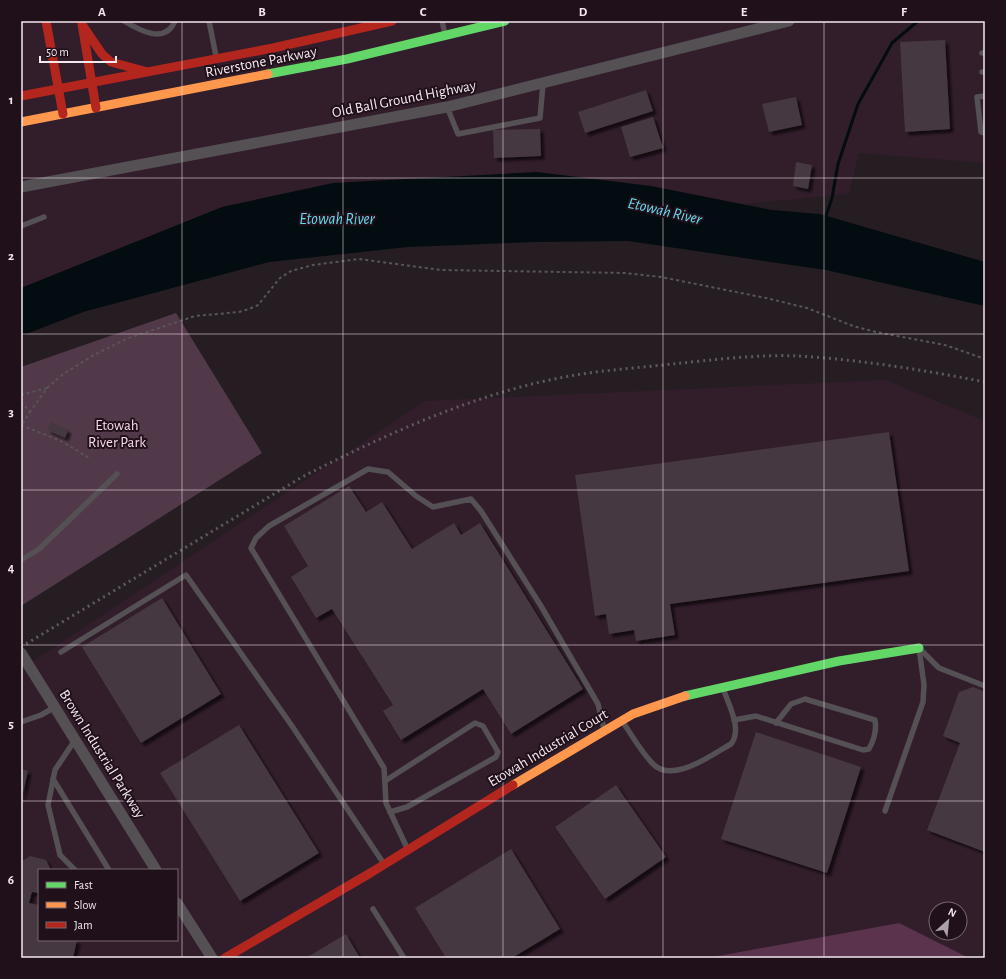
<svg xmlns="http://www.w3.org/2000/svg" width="1006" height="979" viewBox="0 0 1006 979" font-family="'Alegreya Sans',sans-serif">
	<defs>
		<filter id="shadow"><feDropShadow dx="3.5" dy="3.5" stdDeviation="1" flood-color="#0009"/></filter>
	</defs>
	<rect width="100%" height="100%" fill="#261d23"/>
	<!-- built -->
	<g fill="#321d2b" fill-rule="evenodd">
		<polygon points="21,21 985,21 985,163 859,153 849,194 604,217 479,204 21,301"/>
		<path d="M885 380 985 421V958H969L899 923 707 958H21V669L425 401ZM39 870H177V940H39ZM936 909H960V933H936Z"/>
	</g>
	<!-- green -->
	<polygon fill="#523949" points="176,313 262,453 21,606 21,367"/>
	<!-- forest -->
	<polygon fill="#5b334d" points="899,923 969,958 707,958"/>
	<!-- water -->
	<polygon fill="#030c10" points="537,172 651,186 772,210 820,214 985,262 985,306 826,270 628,241 536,242 408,247 269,262 83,312 21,336 21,288 222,207 333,183"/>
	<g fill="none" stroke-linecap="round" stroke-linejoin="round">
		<!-- stream -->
		<polyline stroke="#030c10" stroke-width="3" points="826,216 832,198 838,164 858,104 892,43 918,21"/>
	</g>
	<!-- building -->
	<g fill="#453840" filter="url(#shadow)">
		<polygon points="945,40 950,129 905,132 900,42"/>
		<polygon points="646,90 653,111 585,133 578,112"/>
		<polygon points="796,97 802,125 769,132 762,104"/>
		<polygon points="653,117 663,148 630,157 621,127"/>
		<polygon points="540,129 541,156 494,158 493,130"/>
		<polygon points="796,162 812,165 808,189 793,186"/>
		<polygon points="51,422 68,430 65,438 47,430"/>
		<polygon points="889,432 909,571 670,604 675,635 636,641 634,630 609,634 606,614 595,616 575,475"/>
		<polygon points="349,486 366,512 382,502 412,549 454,523 461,535 480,523 583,689 511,734 483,689 401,740 383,711 393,705 332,609 316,618 291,577 308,566 284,526"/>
		<polygon points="162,598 221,694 141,743 82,647"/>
		<polygon points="973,687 985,692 985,852 927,830 960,743 943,736 959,692"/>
		<polygon points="239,725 319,853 240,901 160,773"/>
		<polygon points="756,732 861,767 827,873 721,839"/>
		<polygon points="21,769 28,771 22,797 21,797"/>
		<polygon points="616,785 666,857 605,899 555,827"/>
		<polygon points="511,849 560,929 512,958 446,958 415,908"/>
		<polygon points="30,856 46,860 51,870 39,870 39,893 32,892 29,903 39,905 39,940 77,940 73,958 21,958 21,862"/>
		<polygon points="346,934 360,958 306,958"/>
	</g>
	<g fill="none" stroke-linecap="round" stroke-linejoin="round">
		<!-- path -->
		<g stroke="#585457" stroke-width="2" stroke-dasharray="3 3" stroke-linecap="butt">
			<polyline points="47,388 62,375 92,356 126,339 195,316 239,312 249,309 258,305 280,278 291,271 313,265 359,259 441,270 625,273 661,277 766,298 807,308 853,326 876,332 945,345 985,359"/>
			<polyline points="21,395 47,388 30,412"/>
			<polyline points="21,402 30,412 21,426"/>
			<polyline points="21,425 61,441 91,459"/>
		</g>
		<!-- lane -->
		<g stroke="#545053" stroke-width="5.5">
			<path d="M124 21C139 30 165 45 175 21"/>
			<polyline points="209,21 216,56"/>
			<polyline points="442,21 445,34"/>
			<polyline points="982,53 985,53"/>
			<polyline points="982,72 985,72"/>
			<polyline points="985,96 977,97 981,132 985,133"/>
			<polyline points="447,107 458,134 540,118 543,84"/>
			<polyline points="21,226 44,217"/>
			<polyline points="21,560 39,549 117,474"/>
			<polyline points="919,648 939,668 985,686"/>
			<polyline points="61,652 186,575 292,726 384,864"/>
			<path d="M734 720 756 716 863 750 869 749C874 740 877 731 875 720L805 699 791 704 776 723"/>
			<path d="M622 721C632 735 641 752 653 764 673 784 711 755 731 744 743 729 728 704 723 688"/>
			<polyline points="21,722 41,715 55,707"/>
			<polyline points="53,779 109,870"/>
			<polyline points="385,781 475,723 483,726 498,752 496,757 407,807 390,812"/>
			<polyline points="885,811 923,702 924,685 919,648"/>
			<polyline points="408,850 386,803 384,768 251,548 256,538 269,526 368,469 388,472 416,496 433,507 471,499 481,511 541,606 598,704 604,729"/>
			<polyline points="75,870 60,855 48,805 55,770 75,740"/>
			<polyline points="373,909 404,958"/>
		</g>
		<!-- street -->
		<g stroke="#545053" stroke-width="11">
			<polyline points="21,187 447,107 789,21"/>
			<polyline points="21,653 156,870"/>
			<polyline points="177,903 212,958"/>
		</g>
		<!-- fast -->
		<g stroke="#63d668" stroke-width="9">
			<polyline points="268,74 347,59 505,21"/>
			<polyline points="685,696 839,661 919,648"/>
		</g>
		<!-- slow -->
		<g stroke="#ff974d" stroke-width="9">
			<polyline points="21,122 268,74"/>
			<polyline points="513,785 633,714 685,696"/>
		</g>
		<!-- jam -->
		<g stroke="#b3261e" stroke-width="9">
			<polyline points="46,21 63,114"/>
			<polyline points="82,24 96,108"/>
			<polyline points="83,26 102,54 111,62 144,71"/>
			<polyline points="21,96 273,48 392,21"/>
			<polyline points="225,958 372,872 513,785"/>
		</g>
		<!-- rail -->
		<path stroke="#5e595c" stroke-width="3" stroke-dasharray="2 4" stroke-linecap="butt" d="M21 647 302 477C384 435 478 392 570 376 603 370 638 368 672 364 712 360 759 354 799 356 862 360 924 370 985 382"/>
	</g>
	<!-- grid -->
	<path fill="none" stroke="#f4e8ef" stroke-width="1" stroke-opacity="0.55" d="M182 21V958M343 21V958M503 21V958M663 21V958M824 21V958M21 178H985M21 334H985M21 490H985M21 645H985M21 801H985"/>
	<g text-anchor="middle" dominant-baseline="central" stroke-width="4" stroke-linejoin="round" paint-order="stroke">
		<!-- street labels -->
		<g font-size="15" fill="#f4e8ef" stroke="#20101a">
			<text transform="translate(261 62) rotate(-11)">Riverstone Parkway</text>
			<text transform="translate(404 99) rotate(-11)">Old Ball Ground Highway</text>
			<text transform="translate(548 748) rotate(-31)">Etowah Industrial Court</text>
			<text transform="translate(102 754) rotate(58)">Brown Industrial Parkway</text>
		</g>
		<!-- park labels -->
		<g font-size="15" fill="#f9d9ec" stroke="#20101a">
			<text x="117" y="425">Etowah<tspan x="117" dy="17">River Park</tspan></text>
		</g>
		<!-- water labels -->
		<g font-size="16" font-style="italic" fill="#67d9ee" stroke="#20101a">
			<text transform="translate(665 211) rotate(13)">Etowah River</text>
			<text x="337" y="219">Etowah River</text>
		</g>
	</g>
	<!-- border -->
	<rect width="1006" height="979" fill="none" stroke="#20101a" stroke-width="44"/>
	<!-- legend -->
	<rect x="38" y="869" width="140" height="72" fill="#20101a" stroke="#75666f"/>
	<rect x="46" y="882" width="20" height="6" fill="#63d668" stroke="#75666f"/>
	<text x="74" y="889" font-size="12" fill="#f4e8ef">Fast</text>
	<rect x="46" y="902" width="20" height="6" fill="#ff974d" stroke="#75666f"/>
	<text x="74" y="909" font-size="12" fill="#f4e8ef">Slow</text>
	<rect x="46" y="922" width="20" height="6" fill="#b3261e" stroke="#75666f"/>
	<text x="74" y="929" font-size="12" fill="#f4e8ef">Jam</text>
	<!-- north arrow -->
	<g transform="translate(948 921) rotate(27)"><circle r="19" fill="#20101a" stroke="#75666f"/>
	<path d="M0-3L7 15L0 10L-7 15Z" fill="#aca1a8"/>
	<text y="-6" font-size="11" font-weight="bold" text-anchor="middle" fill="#f4e8ef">N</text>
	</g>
	<!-- scale -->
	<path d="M40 56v6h76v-6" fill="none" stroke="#f4e8ef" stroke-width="2"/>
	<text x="46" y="56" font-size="12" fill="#f4e8ef" stroke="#20101a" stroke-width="3" paint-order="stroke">50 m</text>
	<rect x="22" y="22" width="962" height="935" fill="none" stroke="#f4e8ef" stroke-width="1.5"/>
	<g font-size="13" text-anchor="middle" font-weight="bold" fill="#f4e8ef">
		<text x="102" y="16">A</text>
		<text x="262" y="16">B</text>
		<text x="423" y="16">C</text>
		<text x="583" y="16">D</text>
		<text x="744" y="16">E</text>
		<text x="904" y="16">F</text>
		<text x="11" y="104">1</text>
		<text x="11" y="260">2</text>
		<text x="11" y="416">3</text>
		<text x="11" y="572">4</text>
		<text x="11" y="728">5</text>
		<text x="11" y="884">6</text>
	</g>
</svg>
